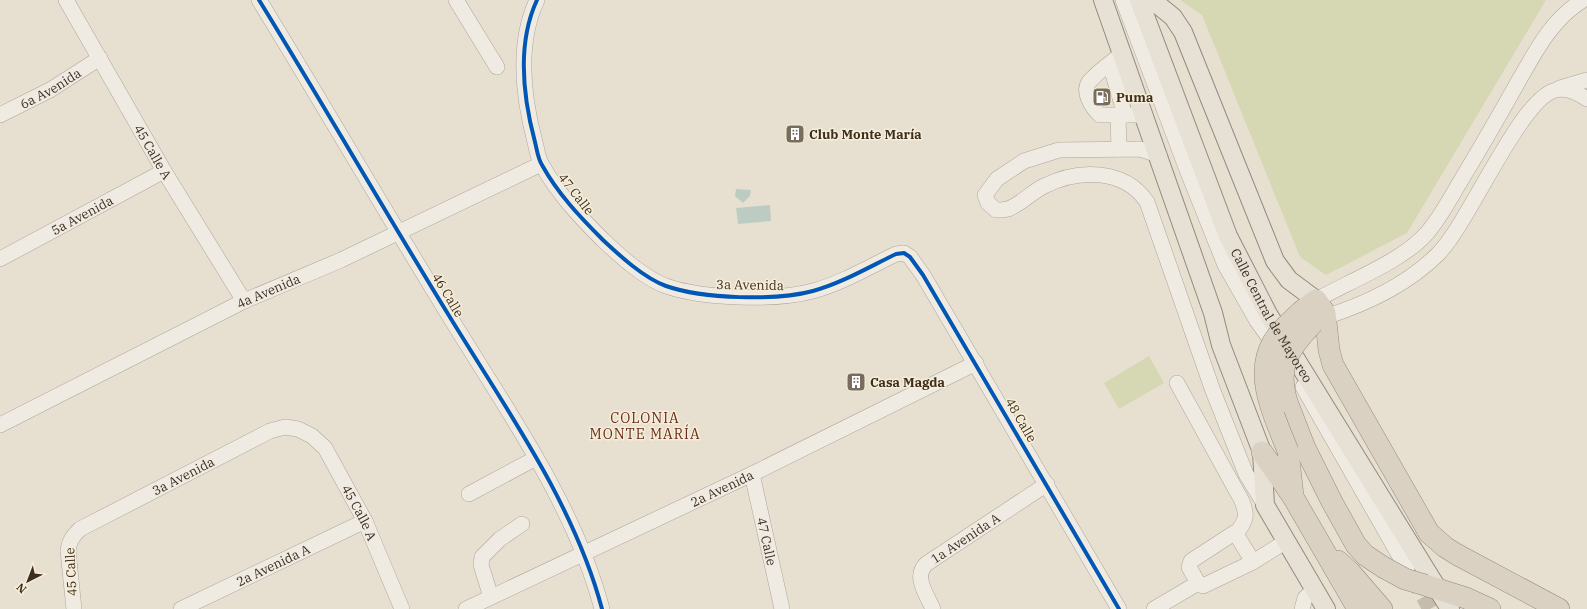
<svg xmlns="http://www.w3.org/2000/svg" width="1587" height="609" viewBox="0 0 1587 609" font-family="'IBM Plex Serif',serif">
	<rect width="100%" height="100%" fill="#e7e0d1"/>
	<!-- green -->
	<g fill="#d6d7b3">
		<polygon points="1180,0 1546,0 1407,233 1326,275 1300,257 1202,15"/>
		<polygon points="1149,356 1164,383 1119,409 1104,383"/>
	</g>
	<!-- water -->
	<g fill="#bcccc2">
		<polygon points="736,189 751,190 750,196 743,203 735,196"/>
		<polygon points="770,205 771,221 738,224 736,208"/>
	</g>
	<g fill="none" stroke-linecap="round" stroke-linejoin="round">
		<!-- minor-tunnel -->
		<polyline stroke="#c5bcae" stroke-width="15" stroke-dasharray="15 8" stroke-linecap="butt" points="1412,577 1430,609"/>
		<!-- minor casing -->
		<g stroke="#ada599" stroke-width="16">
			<g id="minor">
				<path id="s1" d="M66 0 164 171 244 301"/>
				<path d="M259 0C323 104 384 210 448 314 504 406 574 503 602 609"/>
				<polyline points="456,0 497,67"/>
				<path d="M537 0C517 43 523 97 535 142 537 150 538 159 542 165 558 194 580 217 603 240 620 256 644 278 666 286 703 299 776 301 813 291 842 283 869 267 896 254L904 253 910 257 923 275 1119 609"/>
				<polyline points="1123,0 1187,170 1225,265 1257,321 1277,349"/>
				<path d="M1123 53C1112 62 1098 71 1089 82 1082 92 1092 108 1100 115H1145"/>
				<polyline points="1110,64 1125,115"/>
				<polyline points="1560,88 1587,80"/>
				<path id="s2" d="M0 115 50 90 100 58"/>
				<polyline points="1118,115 1119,149"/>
				<path d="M1159 155 1140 149 1059 150 1024 161 997 179 985 195 988 203 996 210C999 210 1004 210 1008 209 1021 204 1032 192 1044 186 1078 169 1124 168 1147 202L1213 391 1246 474 1265 505"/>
				<path id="s3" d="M0 259 164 171"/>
				<path d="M1316 300C1348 282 1403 261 1427 233 1440 218 1450 199 1460 182 1480 149 1499 116 1518 82 1536 51 1551 20 1583 0"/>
				<path d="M1325 317C1366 304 1407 285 1438 254 1469 223 1521 97 1556 90 1567 87 1578 93 1587 99"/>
				<path d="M1177 383 1242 501C1248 517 1246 520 1236 534"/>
				<polyline points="1303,387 1407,569"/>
				<path id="s4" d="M0 425 244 301 341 260 541 164"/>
				<path id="s5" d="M752 474 782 609"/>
				<polyline points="469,494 536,458"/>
				<polyline points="1253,562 1236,534 1234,533 1191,561 1189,567 1198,583 1203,586 1253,562 1285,542"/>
				<polyline points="491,597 481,565 482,557 500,539 522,524"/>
				<path id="s6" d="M74 609 68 551C69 541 73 536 80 529L270 431 285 427 298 429 312 436 325 448 365 521 402 609"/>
				<path id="s7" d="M181 609 365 521"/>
				<path id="s8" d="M466 609 752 474 976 363"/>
				<path id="s9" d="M933 609C927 595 913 577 926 564L1047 484"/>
				<polyline points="1154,609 1198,583"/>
				<polyline points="1302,609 1305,598 1314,590"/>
			</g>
		</g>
		<!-- major casing -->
		<g stroke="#928b80" stroke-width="20">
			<g id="major">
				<polyline points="1103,0 1213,313 1221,345 1262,452 1265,505 1326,609"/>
				<path id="s10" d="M1139 0 1228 236 1268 314 1450 609"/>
				<polyline points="1152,0 1173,17 1183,32 1275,261 1289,280 1316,300"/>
			</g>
		</g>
		<!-- highway casing -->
		<g stroke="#928b80" stroke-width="22">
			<g id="highway">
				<polyline points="1303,310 1316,300 1325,313 1329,350 1333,365 1429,533 1445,547 1456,554 1559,609"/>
				<polyline points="1287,402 1305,448 1332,502 1356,545 1365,555 1383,567"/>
				<polyline points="1288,451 1293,496"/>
				<polyline points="1262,452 1293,497 1358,609"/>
				<polyline points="1338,561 1350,572 1382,609"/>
				<polyline points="1425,585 1466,598 1490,609"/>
			</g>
		</g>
		<!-- minor -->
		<use href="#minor" stroke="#efebe3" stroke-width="15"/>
		<!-- major -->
		<use href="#major" stroke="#e6e1d4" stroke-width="18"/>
		<!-- highway -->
		<use href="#highway" stroke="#dad1c2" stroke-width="21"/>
		<!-- highway-bridge casing -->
		<g stroke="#928b80" stroke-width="22" stroke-linecap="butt">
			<g id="highway-bridge">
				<path d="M1287 402C1276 364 1289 350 1313 323"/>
				<path d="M1288 451C1275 418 1253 376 1273 342 1280 330 1293 319 1303 310"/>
				<polyline points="1383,567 1405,579 1425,585"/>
			</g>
		</g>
		<!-- highway-bridge -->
		<use href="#highway-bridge" stroke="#dad1c2" stroke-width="21"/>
		<!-- cycleway casing -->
		<g stroke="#f7eed8" stroke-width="6">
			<g id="cycleway">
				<path d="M259 0C323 104 384 210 448 314 504 406 574 503 602 609"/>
				<path d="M537 0C517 43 523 97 535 142 537 150 538 159 542 165 558 194 580 217 603 240 620 256 644 278 666 286 703 299 776 301 813 291 842 283 869 267 896 254L904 253 910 257 923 275 1119 609"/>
			</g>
		</g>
		<!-- cycleway -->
		<use href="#cycleway" stroke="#0057b8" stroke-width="4"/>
	</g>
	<!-- icons -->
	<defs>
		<g id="fuel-square" transform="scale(1)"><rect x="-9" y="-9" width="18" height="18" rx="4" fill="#786c5e" stroke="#f7eed8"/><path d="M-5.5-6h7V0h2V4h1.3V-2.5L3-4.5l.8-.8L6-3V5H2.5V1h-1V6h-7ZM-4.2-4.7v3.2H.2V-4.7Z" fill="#fff"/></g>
		<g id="building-square" transform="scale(1)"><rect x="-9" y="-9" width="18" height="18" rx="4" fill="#786c5e" stroke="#f7eed8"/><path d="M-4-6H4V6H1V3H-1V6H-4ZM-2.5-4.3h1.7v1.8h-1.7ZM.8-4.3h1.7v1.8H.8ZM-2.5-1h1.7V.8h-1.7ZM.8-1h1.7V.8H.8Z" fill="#fff"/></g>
	</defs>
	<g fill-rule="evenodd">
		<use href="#fuel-square" x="1102" y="97"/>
		<use href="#building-square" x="795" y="134"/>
		<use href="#building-square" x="856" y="382"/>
	</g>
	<g text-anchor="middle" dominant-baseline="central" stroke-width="3" stroke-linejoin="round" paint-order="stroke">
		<!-- street labels -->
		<g font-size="13" fill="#3d2e20" stroke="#f7eed8">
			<text stroke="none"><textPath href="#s2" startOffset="57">6a Avenida</textPath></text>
			<text stroke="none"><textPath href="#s1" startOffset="175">45 Calle A</textPath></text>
			<text transform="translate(576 194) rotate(52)">47 Calle</text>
			<text stroke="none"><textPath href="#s3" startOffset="93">5a Avenida</textPath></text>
			<text transform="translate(750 285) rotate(1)">3a Avenida</text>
			<text stroke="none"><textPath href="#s4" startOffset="300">4a Avenida</textPath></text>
			<text transform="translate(448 295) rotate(59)">46 Calle</text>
			<text stroke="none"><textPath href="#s10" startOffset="343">Calle Central de Mayoreo</textPath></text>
			<text transform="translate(1021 420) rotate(60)">48 Calle</text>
			<text stroke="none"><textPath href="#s6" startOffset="200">3a Avenida</textPath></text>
			<text stroke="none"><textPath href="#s8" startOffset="283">2a Avenida</textPath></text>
			<text stroke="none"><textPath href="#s6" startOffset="433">45 Calle A</textPath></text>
			<text stroke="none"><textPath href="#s9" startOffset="96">1a Avenida A</textPath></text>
			<text stroke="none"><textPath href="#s5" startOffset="69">47 Calle</textPath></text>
			<text stroke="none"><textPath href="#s7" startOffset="102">2a Avenida A</textPath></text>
			<text transform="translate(71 572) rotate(-93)">45 Calle</text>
		</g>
		<!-- poi labels -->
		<g font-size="13" font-weight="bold" fill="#3d2e20" stroke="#f7eed8" text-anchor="start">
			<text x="1116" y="97">Puma</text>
			<text x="809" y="134">Club Monte María</text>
			<text x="870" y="382">Casa Magda</text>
		</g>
		<!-- neighbourhood labels -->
		<g font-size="14" letter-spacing="1" fill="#6b2e1e" stroke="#f7eed8">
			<text x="645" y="418">COLONIA<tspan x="645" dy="16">MONTE MARÍA</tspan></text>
		</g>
	</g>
	<!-- north arrow -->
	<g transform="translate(28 581) rotate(222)" stroke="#f7eed8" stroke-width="3" paint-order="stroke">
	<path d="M0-3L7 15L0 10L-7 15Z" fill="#3d2e20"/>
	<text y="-6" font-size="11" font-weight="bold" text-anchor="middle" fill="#3d2e20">N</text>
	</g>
</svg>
